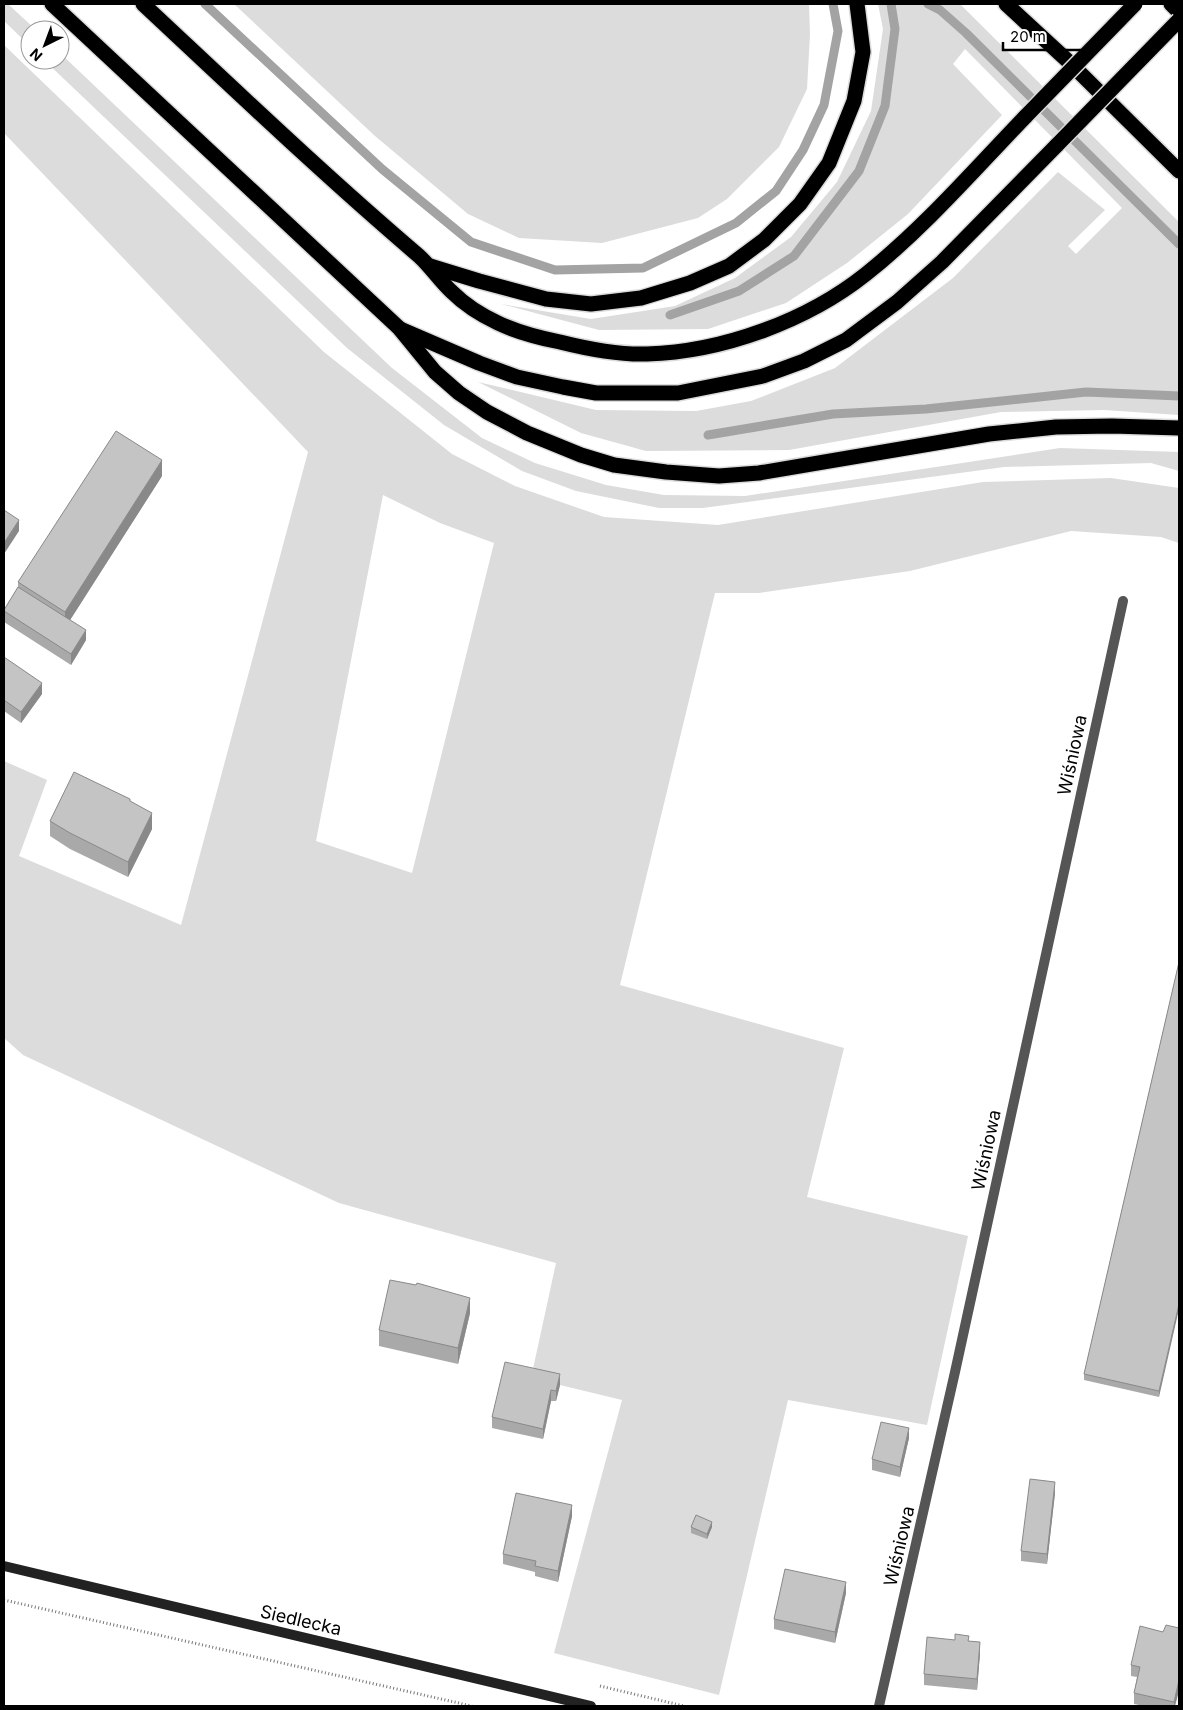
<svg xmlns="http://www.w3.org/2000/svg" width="1183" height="1710" viewBox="0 0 1183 1710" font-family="Inter,sans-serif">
	<rect width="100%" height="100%" fill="#fff"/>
	<!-- green -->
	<g fill="#dcdcdc" fill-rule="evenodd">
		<polygon points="4,4 8,4 36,30 30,30 30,46 4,21"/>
		<polygon points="234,4 809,4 810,34 807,89 779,147 727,199 698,218 602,243 519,238 468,214 375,136"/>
		<polygon points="878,4 960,4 1179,222 1179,415 1104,410 1001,412 789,450 646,451 581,433 478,382 596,410 696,411 751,401 835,368 953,278 1058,172 1105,210 1068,246 1076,254 1122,208 965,49 953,64 1002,115 908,214 847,263 786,303 708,329 599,330 501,304 591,319 675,306 735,278 791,237 837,182 871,111 883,29"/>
		<path d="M4 45 324 352 452 454 515 486 604 517 718 525 983 482 1111 478 1179 488V543L1161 537 1071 531 910 571 759 593H715L620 985 844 1048 807 1197 968 1236 927 1425 788 1400 719 1695 554 1653 622 1400 531 1378 556 1263 339 1203 23 1055 4 1038V761L47 780 19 856 181 925 308 452 4 133ZM383 495 440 523 494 543 412 873 316 841Z"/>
		<polygon points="60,53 392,368 482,438 535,463 606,485 664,495 745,496 1060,448 1179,452 1179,471 1151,463 1004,467 703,508 659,508 576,491 522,471 444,425 347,348 44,60 60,60"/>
	</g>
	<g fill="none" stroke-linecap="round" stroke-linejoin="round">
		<!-- stream -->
		<g stroke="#a3a3a3" stroke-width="9">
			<polyline points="205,4 382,169 471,242 555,270 643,268 736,223 776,191 803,150 824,105 838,31 833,4"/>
			<polyline points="928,4 940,10 966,33 1179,244"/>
			<polyline points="670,315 739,291 794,256 859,171 885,106 895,29 891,4"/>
			<polyline points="708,435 833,414 926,409 1086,392 1179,396"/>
		</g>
		<!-- motorway casing -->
		<g stroke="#dbdbdb" stroke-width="18">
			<g id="motorway">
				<polyline points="52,4 399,328 435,372 459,393 487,412 527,433 581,455 614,465 666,472 719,476 759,473 989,434 1056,427 1112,426 1179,428"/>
				<path d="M143 4C234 89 324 175 419 256 431 267 440 281 452 292 465 305 481 315 498 323 517 332 540 338 560 342 588 349 618 355 647 354 722 352 807 321 866 274 924 228 974 170 1026 116"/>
				<polyline points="1006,4 1069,62 1179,171"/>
				<polyline points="1171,4 1179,12"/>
				<polyline points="430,266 479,281 546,299 591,304 641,298 690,283 729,266 764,240 800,204 829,163 854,101 863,52 857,4"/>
				<polyline points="400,329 479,363 517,377 563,387 596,393 678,393 763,376 804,361 846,340 897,302 942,262 1057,145"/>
			</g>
		</g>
		<!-- path -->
		<g stroke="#777" stroke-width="3" stroke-dasharray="1 2.5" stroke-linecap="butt">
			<polyline points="4,1600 472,1706"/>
			<polyline points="600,1686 684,1706"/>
		</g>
		<!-- minor -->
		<polyline stroke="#555" stroke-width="10" points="879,1706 955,1372 1123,601"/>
		<!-- secondary -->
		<polyline stroke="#222" stroke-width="10" points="4,1566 591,1706"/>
		<!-- motorway -->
		<use href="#motorway" stroke="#000" stroke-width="15"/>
		<!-- motorway-bridge casing -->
		<g stroke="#dbdbdb" stroke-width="18" stroke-linecap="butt">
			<g id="motorway-bridge">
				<polyline points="1026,116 1135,4"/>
				<polyline points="1057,145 1179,20"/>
			</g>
		</g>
		<!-- motorway-bridge -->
		<use href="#motorway-bridge" stroke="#000" stroke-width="15"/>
	</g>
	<!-- wall -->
	<g fill="#a9a9a9">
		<polygon points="162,476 70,620 86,640 71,665 4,622 4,610 18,587 18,582"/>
		<polygon points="4,657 42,694 21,723 4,711"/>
		<polygon points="130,801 152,829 128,877 70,849 50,836 50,821"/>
		<polygon points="1179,962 1159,1397 1084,1380 1084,1374"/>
		<polygon points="470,1313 458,1364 379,1346 379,1330"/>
		<polygon points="560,1385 556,1401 551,1401 543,1439 492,1428 492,1417"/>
		<polygon points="909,1438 900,1477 872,1470 872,1459"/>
		<polygon points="1055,1493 1047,1564 1021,1561 1021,1551"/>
		<polygon points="572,1516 558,1582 535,1576 535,1572 503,1564 503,1554"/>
		<polygon points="691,1527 712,1527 707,1539 691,1533"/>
		<polygon points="846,1593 835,1643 774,1629 774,1619"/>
		<polygon points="1163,1632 1175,1706 1144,1706 1134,1704 1134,1693 1137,1677 1131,1676 1131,1665"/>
		<polygon points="969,1641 980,1653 977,1690 924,1685 924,1674"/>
	</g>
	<!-- shaded-wall -->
	<g fill="#898989">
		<polygon points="162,460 162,476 65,628 65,612"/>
		<polygon points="19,520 19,531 4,554 4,543"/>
		<polygon points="86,630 86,640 71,665 71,654"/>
		<polygon points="42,683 42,694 21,723 21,712"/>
		<polygon points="152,813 152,829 128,877 128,862"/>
		<polygon points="470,1298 470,1313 458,1364 458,1348"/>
		<polygon points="1179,1304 1179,1309 1159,1397 1159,1391"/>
		<polygon points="560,1374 560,1385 556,1401 556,1391"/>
		<polygon points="551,1390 551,1401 543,1439 543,1429"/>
		<polygon points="909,1428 909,1438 900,1477 900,1467"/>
		<polygon points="1055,1482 1055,1493 1047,1564 1047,1554"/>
		<polygon points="572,1505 572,1516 558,1582 558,1571"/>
		<polygon points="712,1522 712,1527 707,1539 707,1534"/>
		<polygon points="846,1582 846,1593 835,1643 835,1632"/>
		<polygon points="980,1642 980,1653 977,1690 977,1679"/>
		<polygon points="1179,1680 1179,1691 1175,1706 1174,1706 1174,1702"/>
	</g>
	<!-- building -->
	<g fill="#c4c4c4" stroke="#898989">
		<polygon points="116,431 162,460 65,612 18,582"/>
		<polygon points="4,510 19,520 4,543"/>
		<polygon points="18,587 86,630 71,654 4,611 4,610"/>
		<polygon points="4,657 42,683 21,712 4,700"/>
		<polygon points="74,772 130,799 130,801 152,813 128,862 70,833 50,821"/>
		<polygon points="1179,962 1179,1304 1159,1391 1084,1374"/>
		<polygon points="390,1280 416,1285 417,1283 470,1298 458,1348 379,1330"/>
		<polygon points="505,1362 560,1374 556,1391 551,1390 543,1429 492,1417"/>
		<polygon points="881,1422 909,1428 900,1467 872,1459"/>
		<polygon points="1030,1479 1055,1482 1047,1554 1021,1551"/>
		<polygon points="516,1493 572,1505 558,1571 535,1566 536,1561 503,1554"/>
		<polygon points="696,1515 712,1522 707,1534 691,1527"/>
		<polygon points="785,1569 846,1582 835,1632 774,1619"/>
		<polygon points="1166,1625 1179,1628 1179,1680 1174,1702 1134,1693 1140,1667 1131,1665 1140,1626 1163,1632"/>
		<polygon points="955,1634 969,1636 968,1641 980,1642 977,1679 924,1674 927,1637 955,1640"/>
	</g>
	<g text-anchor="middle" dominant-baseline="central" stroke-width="4.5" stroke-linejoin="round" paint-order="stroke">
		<!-- street labels -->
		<g font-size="18" fill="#000" stroke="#fff">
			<text transform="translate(1072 755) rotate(-78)">Wiśniowa</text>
			<text transform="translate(986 1150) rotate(-78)">Wiśniowa</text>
			<text transform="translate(899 1546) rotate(-77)">Wiśniowa</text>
			<text transform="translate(301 1620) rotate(13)">Siedlecka</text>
		</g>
	</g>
	<!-- border -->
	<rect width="1183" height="1710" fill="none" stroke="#000000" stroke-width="10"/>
	<!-- north arrow -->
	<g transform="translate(45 45) rotate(222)"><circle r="24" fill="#ffffff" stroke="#999999"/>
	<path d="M0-4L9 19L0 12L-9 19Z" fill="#000000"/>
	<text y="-8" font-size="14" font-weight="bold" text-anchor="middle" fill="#000000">N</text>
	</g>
	<!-- scale -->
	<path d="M1003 42v8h90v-8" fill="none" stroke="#000000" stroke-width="2.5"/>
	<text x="1010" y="42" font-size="15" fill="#000000" stroke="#ffffff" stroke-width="4" paint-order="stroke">20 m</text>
</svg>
